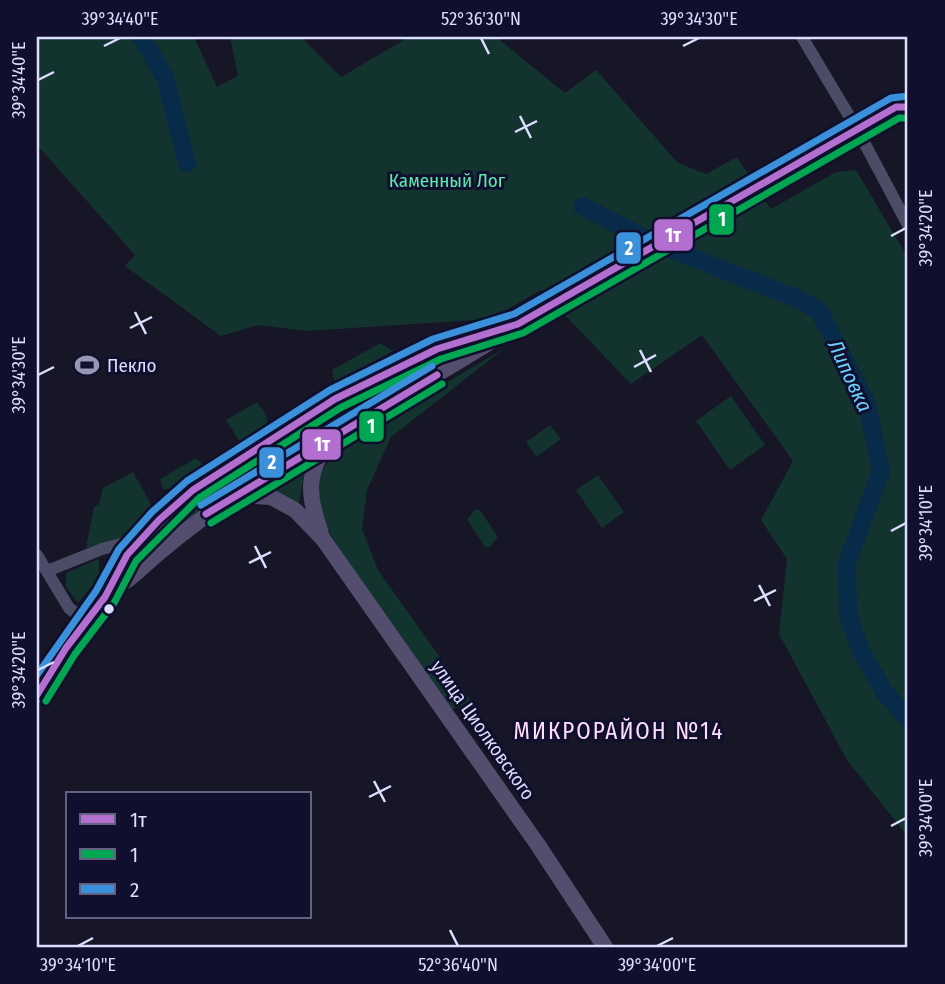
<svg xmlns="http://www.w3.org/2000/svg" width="945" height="984" viewBox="0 0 945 984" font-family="'Fira Sans Condensed',sans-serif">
	<rect width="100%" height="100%" fill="#161626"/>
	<!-- green -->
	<g fill="#13332f">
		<polygon points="37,37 194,37 217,87 238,76 230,37 301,37 341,77 409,37 496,37 565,93 596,70 678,163 706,174 737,157 771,209 836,172 856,170 908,258 908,837 847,760 779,634 787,559 761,520 793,461 702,335 631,384 541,290 490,319 307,331 258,325 221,336 125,266 135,255 37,145"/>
		<polygon points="380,343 393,351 335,384 332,370"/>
		<polygon points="505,348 391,437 367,490 362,529 378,570 474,705 451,709 350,566 326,526 318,509 319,475 334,454 361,433"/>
		<polygon points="368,394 375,401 374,405 233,488 227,479 231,475"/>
		<polygon points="731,396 765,445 730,470 696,421"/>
		<path d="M257 402C278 428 264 430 242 445L226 420Z"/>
		<polygon points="550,425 561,439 536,457 526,442"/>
		<polygon points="196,458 202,464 174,489 163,489 160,479"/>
		<polygon points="306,465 299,503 264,490"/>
		<polygon points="133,472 153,508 134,534 86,548 94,507 99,504 103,488"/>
		<polygon points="598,475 624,512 602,528 576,490"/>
		<polygon points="206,489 216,503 120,581 155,537"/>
		<polygon points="475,510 480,510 498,537 490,547 485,547 467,519"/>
		<polygon points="99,559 99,577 78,603 66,587 66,573"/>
	</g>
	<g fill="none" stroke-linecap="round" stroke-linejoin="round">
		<!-- river -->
		<g stroke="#082b4a" stroke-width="18">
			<polyline points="141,37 165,77 187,163"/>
			<polyline points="582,206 655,243 803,301 819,311 867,404 881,471 847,563 848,614 860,649 885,693 908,719"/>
		</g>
		<!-- minor -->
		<g stroke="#4b4d67" stroke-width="12">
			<polyline points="802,37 857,129 908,225"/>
			<polyline points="37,555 69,608 85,621"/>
			<polyline points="47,571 102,549 143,538"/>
		</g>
		<!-- major -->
		<g stroke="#534e6d" stroke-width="16">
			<polyline points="221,471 221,489 226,494 271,497 295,510 323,539 538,845 605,947"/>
			<path d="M321 534C309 496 304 477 328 443"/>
			<path d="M106 595C136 525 199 486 260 446 340 395 407 358 499 330"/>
			<path d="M37 695C55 662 78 628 103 600 112 589 126 582 136 573 248 469 392 408 518 324L908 100"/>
		</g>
		<!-- bus-1 casing -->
		<g stroke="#100f2d" stroke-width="12">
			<g id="bus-1">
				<polyline points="206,514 437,375"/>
				<polyline points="37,695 66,648 105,597 127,555 159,520 193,490 335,399 437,349 518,324 896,107 908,107"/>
			</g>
		</g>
		<!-- bus-2 casing -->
		<g stroke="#100f2d" stroke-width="12">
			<g id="bus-2">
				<polyline points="211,523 442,384"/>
				<polyline points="46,701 75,654 114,603 136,561 199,498 340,408 441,359 523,333 899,118 908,118"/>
			</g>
		</g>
		<!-- bus-3 casing -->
		<g stroke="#100f2d" stroke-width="12">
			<g id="bus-3">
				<polyline points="201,505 432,366"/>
				<polyline points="37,675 96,591 119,549 152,512 187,481 330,390 433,339 514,314 891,98 908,96"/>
			</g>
		</g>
		<!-- bus-1 -->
		<use href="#bus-1" stroke="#b36fd0" stroke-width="7"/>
		<!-- bus-2 -->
		<use href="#bus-2" stroke="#00a651" stroke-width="7"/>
		<!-- bus-3 -->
		<use href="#bus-3" stroke="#3a90db" stroke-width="7"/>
	</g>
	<!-- ticks -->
	<path fill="none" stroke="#dcddff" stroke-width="2.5" d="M481 38 489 54M104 46 120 38M683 46 699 38M38 80 54 72M520 116 531 138M515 132 537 121M891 236 906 228M135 312 146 334M130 328 152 317M640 350 651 372M634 367 656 355M38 375 54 367M891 531 906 523M255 546 266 568M249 563 271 552M759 585 770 606M754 601 776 590M38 670 54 662M374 781 385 802M369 797 391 786M891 826 906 818M450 930 458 946M78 946 93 938M657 946 673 938"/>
	<!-- icons -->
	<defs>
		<g id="stadium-bare" transform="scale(1.89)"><path d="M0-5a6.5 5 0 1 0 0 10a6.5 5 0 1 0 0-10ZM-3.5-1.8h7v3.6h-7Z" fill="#9797b3" stroke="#100f2d" stroke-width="2.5" paint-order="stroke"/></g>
	</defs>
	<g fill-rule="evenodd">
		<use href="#stadium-bare" x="87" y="365"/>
	</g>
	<!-- markers -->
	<circle fill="#dcddff" stroke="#100f2d" stroke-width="2.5" cx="109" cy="609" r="6"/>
	<g text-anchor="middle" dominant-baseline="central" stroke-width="6" stroke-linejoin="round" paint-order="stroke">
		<!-- park labels -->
		<g font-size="19" fill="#5ee9af" stroke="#100f2d">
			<text x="447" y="180">Каменный Лог</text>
		</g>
		<!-- poi labels -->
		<g font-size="19" fill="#dcddff" stroke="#100f2d" text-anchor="start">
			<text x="107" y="365">Пекло</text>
		</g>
		<!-- street labels -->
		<g font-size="19" fill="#dcddff" stroke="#100f2d">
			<text transform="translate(483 730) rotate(55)">улица Циолковского</text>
		</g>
		<!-- water labels -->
		<g font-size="21" font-style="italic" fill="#6ad2ff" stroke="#100f2d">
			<text transform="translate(850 376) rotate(65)">Липовка</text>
		</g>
		<!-- quarter labels -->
		<g font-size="23" letter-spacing="2" fill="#ffdef8" stroke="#100f2d">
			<text x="619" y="731">МИКРОРАЙОН №14</text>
		</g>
	</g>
	<g stroke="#100f2d" stroke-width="2.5">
		<rect x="708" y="203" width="27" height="33" rx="7" fill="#00a651"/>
		<rect x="653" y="218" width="41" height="34" rx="7" fill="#b36fd0"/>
		<rect x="615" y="231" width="27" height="34" rx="7" fill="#3a90db"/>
		<rect x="358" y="410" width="27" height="33" rx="7" fill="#00a651"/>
		<rect x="301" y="428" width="41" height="33" rx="7" fill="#b36fd0"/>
		<rect x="258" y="446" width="27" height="33" rx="7" fill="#3a90db"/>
	</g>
	<g font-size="19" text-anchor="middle" font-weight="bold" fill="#fff">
		<text x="722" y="226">1</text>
		<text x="673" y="242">1т</text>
		<text x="629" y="255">2</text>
		<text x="371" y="433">1</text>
		<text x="322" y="451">1т</text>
		<text x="272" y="469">2</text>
	</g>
	<!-- border -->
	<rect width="945" height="984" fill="none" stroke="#100f2d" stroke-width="77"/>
	<!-- legend -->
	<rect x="66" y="792" width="245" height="126" fill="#100f2d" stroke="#626181" stroke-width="2"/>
	<rect x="80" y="814" width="35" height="10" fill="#b36fd0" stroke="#626181" stroke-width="2"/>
	<text x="130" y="827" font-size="21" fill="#dcddff">1т</text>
	<rect x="80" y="849" width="35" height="10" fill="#00a651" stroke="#626181" stroke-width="2"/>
	<text x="130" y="862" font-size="21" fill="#dcddff">1</text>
	<rect x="80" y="884" width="35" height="10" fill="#3a90db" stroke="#626181" stroke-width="2"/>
	<text x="130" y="897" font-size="21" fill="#dcddff">2</text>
	<rect x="38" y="38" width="868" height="908" fill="none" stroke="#dcddff" stroke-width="2.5"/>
	<g font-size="18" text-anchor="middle" fill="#dcddff">
		<text x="120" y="25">39°34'40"E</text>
		<text x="481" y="25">52°36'30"N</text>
		<text x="699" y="25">39°34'30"E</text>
		<text transform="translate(19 80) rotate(-90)" y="6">39°34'40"E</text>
		<text transform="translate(926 228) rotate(-90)" y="6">39°34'20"E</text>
		<text transform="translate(19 375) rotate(-90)" y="6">39°34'30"E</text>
		<text transform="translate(926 523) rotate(-90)" y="6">39°34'10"E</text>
		<text transform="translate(19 670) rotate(-90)" y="6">39°34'20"E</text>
		<text transform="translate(926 818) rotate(-90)" y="6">39°34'00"E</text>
		<text x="78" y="971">39°34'10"E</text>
		<text x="458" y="971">52°36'40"N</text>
		<text x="657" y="971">39°34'00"E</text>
	</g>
</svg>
